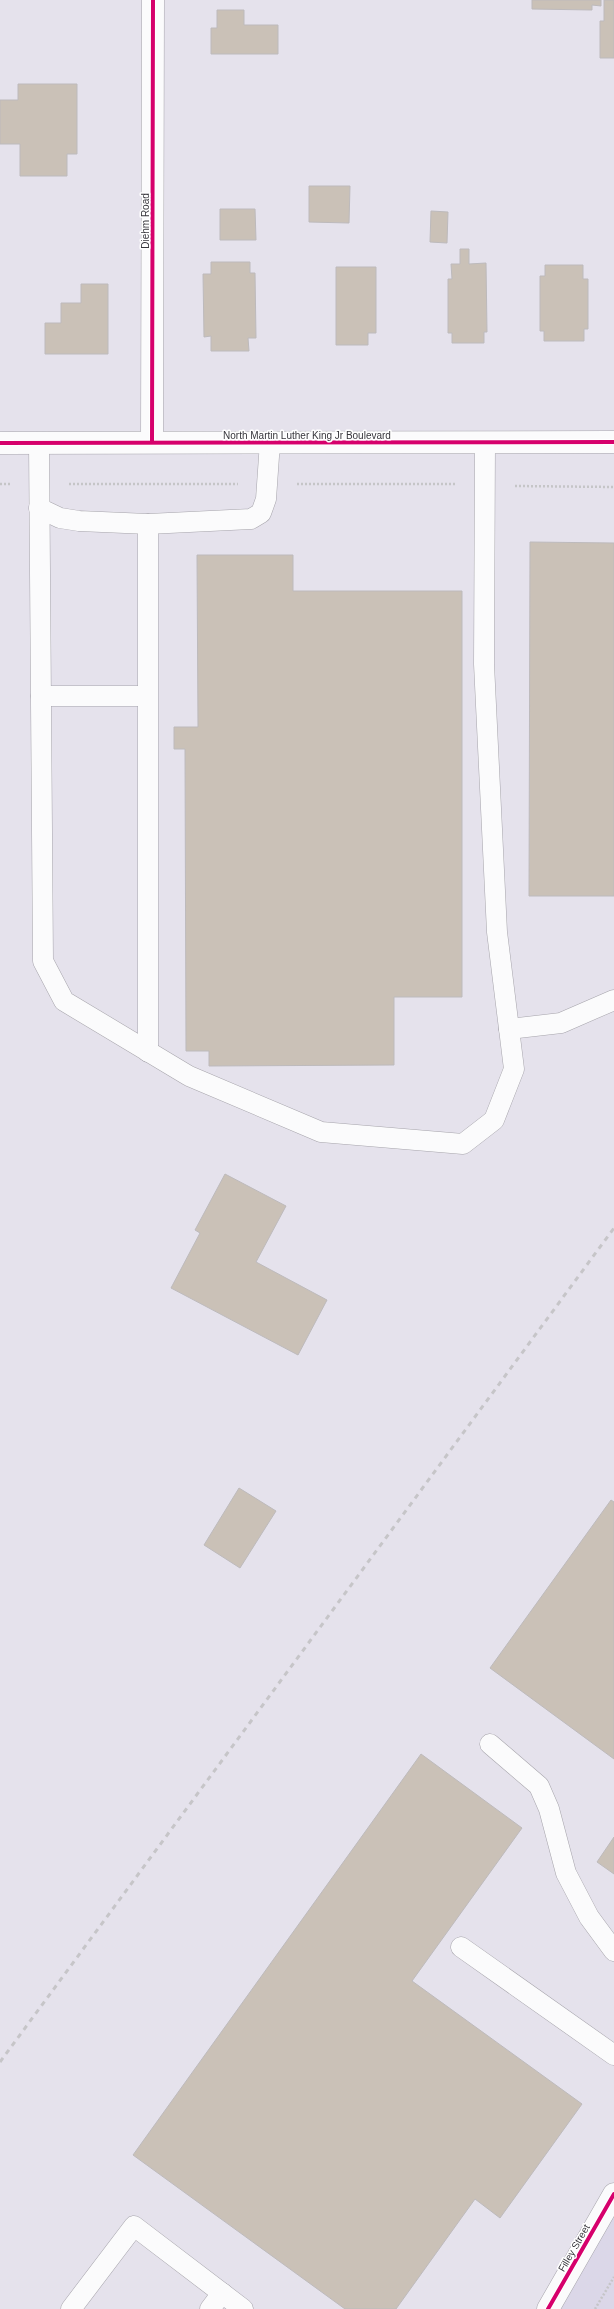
<svg xmlns="http://www.w3.org/2000/svg" width="614" height="2309" viewBox="0 0 614 2309" font-family="Helvetica,sans-serif">
	<rect width="100%" height="100%" fill="#e5e2ec"/>
	<!-- built -->
	<polygon fill="#dbd7e8" points="614,2194 614,2309 548,2309"/>
	<!-- building -->
	<g fill="#cac1b7" stroke="#bdbabc">
		<polygon points="532,0 601,0 601,6 592,5 592,10 532,9"/>
		<polygon points="604,0 614,0 614,58 600,58 600,21 604,21"/>
		<polygon points="217,10 244,10 244,25 278,25 278,54 211,54 211,28 217,28"/>
		<polygon points="18,84 77,84 77,154 67,154 67,176 20,176 20,144 0,144 0,100 18,100"/>
		<polygon points="309,186 350,186 349,223 309,222"/>
		<polygon points="220,209 255,209 256,240 220,240"/>
		<polygon points="431,211 448,212 447,243 430,242"/>
		<polygon points="460,249 469,249 469,264 486,263 487,332 484,332 484,343 452,343 452,333 448,333 448,279 452,279 451,264 460,264"/>
		<polygon points="211,262 250,262 250,273 255,273 256,338 248,338 249,351 211,351 211,336 204,337 203,274 211,274"/>
		<polygon points="545,265 583,265 583,279 588,279 588,329 584,329 584,341 544,341 544,331 540,331 540,276 545,276"/>
		<polygon points="336,267 376,267 376,333 368,333 368,345 336,345"/>
		<polygon points="81,284 108,284 108,354 45,354 45,323 61,323 61,303 81,303"/>
		<polygon points="530,542 614,543 614,896 529,896"/>
		<polygon points="197,555 293,555 293,591 462,591 462,997 394,997 394,1065 209,1066 209,1051 186,1051 185,749 174,749 174,727 198,727"/>
		<polygon points="225,1174 286,1206 256,1262 327,1300 298,1355 171,1288 200,1233 195,1230"/>
		<polygon points="239,1488 276,1511 240,1568 204,1545"/>
		<polygon points="611,1500 614,1502 614,1759 490,1668"/>
		<polygon points="421,1754 522,1828 412,1981 582,2104 500,2218 475,2199 396,2309 345,2309 133,2155"/>
		<polygon points="614,1837 614,1874 597,1862"/>
	</g>
	<g fill="none" stroke-linecap="round" stroke-linejoin="round">
		<!-- service casing -->
		<g stroke="#a6a4ab" stroke-width="21">
			<g id="service">
				<polyline points="39,443 43,961 64,1001 189,1076 321,1132 463,1144 494,1120 514,1069 497,932 484,664 485,443"/>
				<polyline points="39,508 60,518 79,521 148,524 251,519 261,513 266,499 270,442"/>
				<polyline points="148,524 148,1052"/>
				<polyline points="41,696 147,696"/>
				<polyline points="509,1029 561,1023 614,1000"/>
				<polyline points="490,1744 539,1786 549,1809 566,1873 589,1917 614,1951"/>
				<polyline points="461,1947 614,2055"/>
				<polyline points="71,2309 134,2226 243,2309"/>
				<polyline points="210,2309 222,2293"/>
			</g>
		</g>
		<!-- minor casing -->
		<g stroke="#a6a4ab" stroke-width="23">
			<g id="minor">
				<polyline points="152,442 153,0"/>
				<polyline points="548,2309 614,2194"/>
			</g>
		</g>
		<!-- tertiary casing -->
		<g stroke="#a6a4ab" stroke-width="23">
			<polyline id="tertiary" points="0,443 614,442"/>
		</g>
		<!-- path -->
		<g stroke="#c5c5c7" stroke-width="2.5" stroke-dasharray="2 2" stroke-linecap="butt">
			<polyline points="0,484 10,484"/>
			<polyline points="69,484 238,484"/>
			<polyline points="297,484 456,484"/>
			<polyline points="515,486 614,487"/>
			<polyline points="595,2309 614,2277"/>
		</g>
		<!-- service -->
		<use href="#service" stroke="#fbfbfc" stroke-width="20"/>
		<!-- minor -->
		<use href="#minor" stroke="#fbfbfc" stroke-width="22"/>
		<!-- tertiary -->
		<use href="#tertiary" stroke="#fbfbfc" stroke-width="22"/>
		<!-- rail -->
		<polyline stroke="#c6c5c8" stroke-width="3" stroke-dasharray="5 5" stroke-linecap="butt" points="0,2062 614,1228"/>
		<!-- cycleway casing -->
		<g stroke="#fff" stroke-width="6">
			<g id="cycleway">
				<polyline points="152,442 153,0"/>
				<polyline points="0,443 614,442"/>
				<polyline points="548,2309 614,2194"/>
			</g>
		</g>
		<!-- cycleway -->
		<use href="#cycleway" stroke="#d6006c" stroke-width="4"/>
	</g>
	<g text-anchor="middle" dominant-baseline="central" stroke-width="3" stroke-linejoin="round" paint-order="stroke">
		<!-- street labels -->
		<g font-size="10" fill="#37363c" stroke="#fff">
			<text transform="translate(145 221) rotate(-90)">Diehm Road</text>
			<text x="307" y="435">North Martin Luther King Jr Boulevard</text>
			<text transform="translate(574 2248) rotate(-60)">Filley Street</text>
		</g>
	</g>
</svg>
